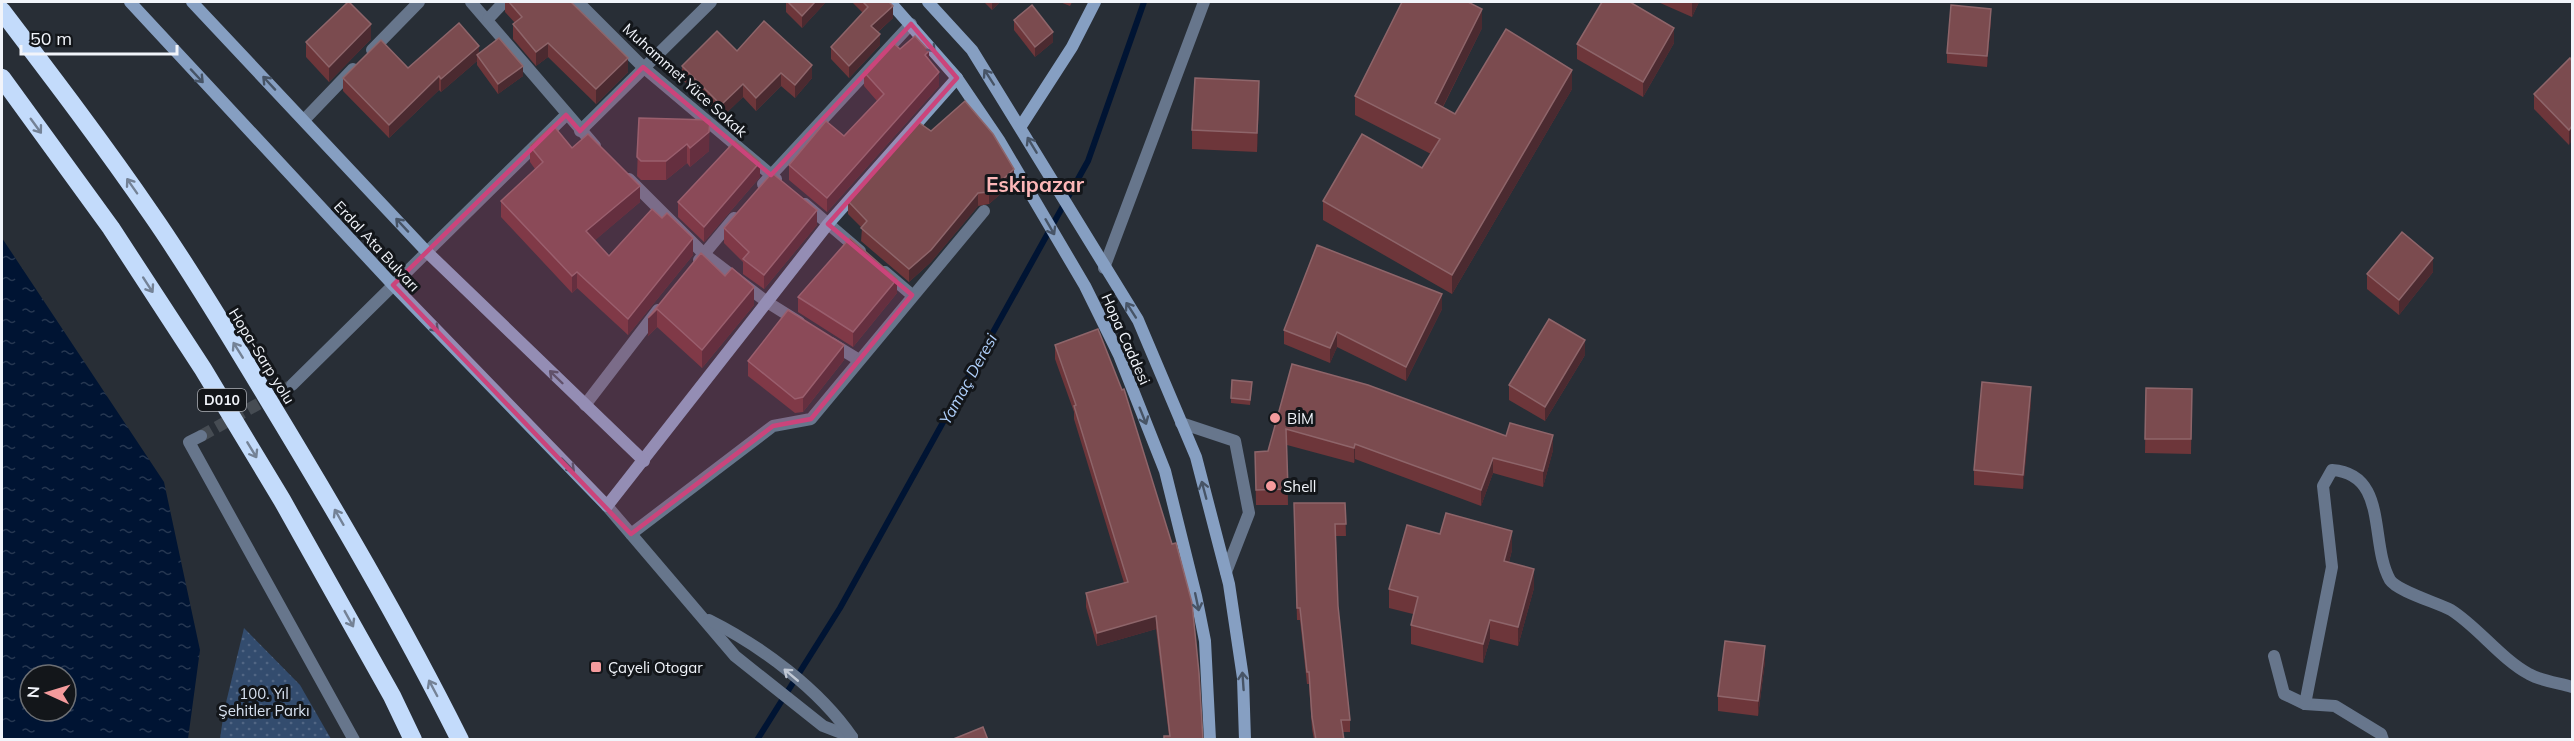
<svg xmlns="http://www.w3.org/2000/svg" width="2574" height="741" viewBox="0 0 2574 741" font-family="Mulish,sans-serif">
	<defs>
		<pattern id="park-dots" width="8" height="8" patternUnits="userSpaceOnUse" patternTransform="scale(1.5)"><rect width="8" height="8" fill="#334c6e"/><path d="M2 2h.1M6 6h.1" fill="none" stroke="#516684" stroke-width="1.8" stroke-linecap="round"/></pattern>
		<pattern id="water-ripples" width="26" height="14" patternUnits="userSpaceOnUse" patternTransform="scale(1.5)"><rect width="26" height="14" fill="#001433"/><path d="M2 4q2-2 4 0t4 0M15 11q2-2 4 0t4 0" fill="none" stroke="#263751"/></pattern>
	</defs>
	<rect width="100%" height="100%" fill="#282e36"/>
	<!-- park -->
	<polygon fill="url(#park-dots)" points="244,628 300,685 331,739 220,739 224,711"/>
	<!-- water -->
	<path fill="url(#water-ripples)" fill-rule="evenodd" d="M2 238 164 482 200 650 188 739H2ZM30 675H66V711H30Z"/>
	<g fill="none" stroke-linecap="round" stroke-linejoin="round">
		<!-- stream -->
		<polyline stroke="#001433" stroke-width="6" points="757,740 840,608 1088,161 1144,2"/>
		<!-- street-tunnel -->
		<polyline stroke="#464c53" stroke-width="12" stroke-dasharray="12 6" stroke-linecap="butt" points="201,436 292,385"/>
		<!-- lane -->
		<polyline stroke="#67768c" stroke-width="12" points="1181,423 1235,441 1249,513 1226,572"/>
		<!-- street -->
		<g stroke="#67768c" stroke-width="12">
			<polyline points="471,2 595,146"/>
			<polyline points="578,2 643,67 776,179"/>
			<polyline points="488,19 504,2"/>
			<polyline points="372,50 419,2"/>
			<polyline points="304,120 353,69"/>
			<polyline points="580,131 711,2"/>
			<polyline points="629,179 704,254 767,302 799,322"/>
			<polyline points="763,184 911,24"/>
			<polyline points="805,204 860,251"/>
			<polyline points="699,260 734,218"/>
			<polyline points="1104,268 1204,2"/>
			<polyline points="885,272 912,295"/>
			<polyline points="831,343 859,360"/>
			<polyline points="292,385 566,115"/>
			<polyline points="585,405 658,310"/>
			<polyline points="201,436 189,442 354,740"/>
			<polyline points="607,506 631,534 773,426 811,419 984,211"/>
			<polyline points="631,534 735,656 823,726 852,737"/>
			<path d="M709 620C761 646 819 689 852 737"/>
			<polyline points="2274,656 2284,694 2305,704 2335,706 2381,734 2383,740"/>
			<path d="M2305 704 2332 567 2323 486 2332 470C2389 474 2369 543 2390 580 2397 591 2438 603 2451 610 2478 627 2501 659 2529 674 2541 681 2559 683 2572 687"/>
		</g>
		<!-- secondary -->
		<g stroke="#869fc2" stroke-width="12">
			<polyline points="130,2 393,285 607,506 828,224 957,78"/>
			<polyline points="192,2 427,252 644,461"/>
			<polyline points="890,2 957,78 999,140 1085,286 1119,355 1165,471 1196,596 1205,641 1210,740"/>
			<polyline points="928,2 972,50 1138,320 1196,457 1229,584 1243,678 1245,740"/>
			<polyline points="1021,126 1072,47 1095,2"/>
		</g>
		<!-- highway -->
		<g stroke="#c3dbfb" stroke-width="18">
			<path d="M2 11C53 78 104 145 152 215 193 274 229 335 266 396 334 508 401 622 460 740"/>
			<polyline points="2,78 111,228 203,369 282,500 392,696 413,740"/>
		</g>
	</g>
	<!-- wall -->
	<g fill="#6d363a">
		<polygon points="505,2 571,2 628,72 596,104 548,57 536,66 513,39 513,24 515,23 505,12"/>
		<polygon points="786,2 826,2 802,28 786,12"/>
		<polygon points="852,2 889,2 893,18 878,32 880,45 849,78 831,59 831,47 863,13"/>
		<polygon points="984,2 1000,2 992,10"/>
		<polygon points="1060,2 1072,2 1070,6"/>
		<polygon points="1658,2 1699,2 1692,17"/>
		<polygon points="1991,19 1987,67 1947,63 1947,53"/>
		<polygon points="1014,20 1053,42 1035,57 1014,30"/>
		<polygon points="1482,28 1443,107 1455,114 1572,89 1452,294 1323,220 1323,201 1422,168 1431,154 1355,115 1355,96"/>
		<polygon points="371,39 329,82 306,57 306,42"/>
		<polygon points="1674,43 1643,97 1577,59 1577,44"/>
		<polygon points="900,49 929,61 939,86 827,212 789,180 789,165 844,136 877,101 864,86 864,72"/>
		<polygon points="737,51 812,78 795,98 781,86 756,111 743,97 721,118 682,79 682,66"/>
		<polygon points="479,53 523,76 498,94 477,65 477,61 441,92 439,90 389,138 343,91 343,78 408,68"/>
		<polygon points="2572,61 2569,145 2534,109 2534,94"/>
		<polygon points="1259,100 1257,152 1192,149 1192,130"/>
		<polygon points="639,118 709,151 690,167 687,163 666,180 641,180 637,176"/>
		<polygon points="931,131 1014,182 989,204 978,206 931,262 909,282 861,241 862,228 848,214 848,201"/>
		<polygon points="530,146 572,148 640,202 595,240 609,256 693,255 628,335 577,288 572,293 501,217 501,201 535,169 530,162"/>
		<polygon points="760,177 704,242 678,217 678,202"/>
		<polygon points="817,225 764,289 743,274 743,262 724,243 724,228"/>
		<polygon points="701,253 754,305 702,368 657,327 648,336 648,318"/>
		<polygon points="2433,272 2399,315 2367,289 2367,274"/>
		<polygon points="897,293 853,347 798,312 798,297"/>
		<polygon points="1442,309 1406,381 1337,347 1330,363 1284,344 1284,330"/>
		<polygon points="1055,345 1203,740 1169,736 1156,629 1097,646 1086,607 1086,593 1124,583 1074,419 1074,412 1055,359"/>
		<polygon points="1585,355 1545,421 1509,400 1509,385"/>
		<polygon points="844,360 803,412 795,413 748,376 748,361"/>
		<polygon points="1292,364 1506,436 1553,450 1543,487 1493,473 1481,506 1355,459 1354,463 1287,445 1288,505 1256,505 1255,452 1268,451"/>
		<polygon points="1252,387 1250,405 1231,403 1231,398"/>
		<polygon points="2146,388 2192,389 2191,454 2145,453"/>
		<polygon points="2031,402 2023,489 1974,485 1974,470"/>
		<polygon points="1345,503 1346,536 1336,536 1338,606 1350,720 1350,732 1343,732 1344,740 1314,740 1312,729 1309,684 1307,684 1300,620 1297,620 1294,515"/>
		<polygon points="1440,534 1512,550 1509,562 1534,588 1518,646 1490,639 1483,663 1411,644 1411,625 1413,614 1389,608 1389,589"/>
		<polygon points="1765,661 1758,716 1718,711 1718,696"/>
	</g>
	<!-- shaded-wall -->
	<g fill="#4b2a30">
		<polygon points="815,2 826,2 802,28 802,16"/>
		<polygon points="992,2 1000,2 992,10"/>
		<polygon points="1692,2 1699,2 1692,17"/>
		<polygon points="893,6 893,18 871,38 871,26"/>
		<polygon points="1482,9 1482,28 1435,122 1435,103"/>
		<polygon points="1991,9 1991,19 1987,67 1987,56"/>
		<polygon points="371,24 371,39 329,82 329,67"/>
		<polygon points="1674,28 1674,43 1643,97 1643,82"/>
		<polygon points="1053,32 1053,42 1035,57 1035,47"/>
		<polygon points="880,34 880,45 849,78 849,66"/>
		<polygon points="548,43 548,57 536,66 536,52"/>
		<polygon points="479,46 479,58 477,55 477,61 441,92 441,79"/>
		<polygon points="929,51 929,66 925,55"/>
		<polygon points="628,58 628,72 596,104 596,89"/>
		<polygon points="812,65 812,78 795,98 795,85"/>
		<polygon points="523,66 523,76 498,94 498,84"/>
		<polygon points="1572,70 1572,89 1452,294 1452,275"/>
		<polygon points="939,72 939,86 827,212 827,198"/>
		<polygon points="781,73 781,86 756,111 756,98"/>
		<polygon points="439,76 439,90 389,138 389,125"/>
		<polygon points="1259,81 1259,100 1257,152 1257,133"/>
		<polygon points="743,84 743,97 721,118 721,105"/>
		<polygon points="710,120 709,151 690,167 690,148"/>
		<polygon points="2572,126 2572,141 2569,145 2569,130"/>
		<polygon points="687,144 687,163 666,180 666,161"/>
		<polygon points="760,162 760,177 704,242 704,227"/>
		<polygon points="1014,169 1014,182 989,204 989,192"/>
		<polygon points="640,186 640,202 586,248 586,231"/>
		<polygon points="978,193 978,206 931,262 909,282 909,269"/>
		<polygon points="817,210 817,225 764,289 764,275"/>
		<polygon points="693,238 693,255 628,335 628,319"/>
		<polygon points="2433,258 2433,272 2399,315 2399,300"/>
		<polygon points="577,272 577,288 572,293 572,276"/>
		<polygon points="897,279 897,293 853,347 853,332"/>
		<polygon points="754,287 754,305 702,368 702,350"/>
		<polygon points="1442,294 1442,309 1406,381 1406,367"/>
		<polygon points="657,309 657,327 648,336 648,318"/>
		<polygon points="1337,332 1337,347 1330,363 1330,348"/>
		<polygon points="1585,340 1585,355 1545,421 1545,407"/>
		<polygon points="844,345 844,360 803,412 803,397"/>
		<polygon points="2031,387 2031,402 2023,489 2023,475"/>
		<polygon points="1553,435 1553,450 1543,487 1543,471"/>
		<polygon points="1355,444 1355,459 1354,463 1354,448"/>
		<polygon points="1493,458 1493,473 1481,506 1481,490"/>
		<polygon points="1512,531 1512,550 1504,580 1504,561"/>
		<polygon points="1534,569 1534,588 1518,646 1518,627"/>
		<polygon points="1156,616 1156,629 1097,646 1097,633"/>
		<polygon points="1490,620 1490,639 1483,663 1483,644"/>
		<polygon points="1765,646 1765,661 1758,716 1758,701"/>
	</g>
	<!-- building -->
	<g fill="#7b4b4f" stroke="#8e656a" stroke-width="1.5">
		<polygon points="348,2 349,2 371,24 329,67 306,42"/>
		<polygon points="509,2 571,2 628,58 596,89 548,43 536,52 513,24 522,17"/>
		<polygon points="788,2 815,2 802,16"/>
		<polygon points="863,2 889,2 893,6 871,26 880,34 849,66 831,47 868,7"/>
		<polygon points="1402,2 1468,2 1482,9 1435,103 1455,114 1506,29 1572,70 1452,275 1323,201 1362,134 1422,168 1440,139 1355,96"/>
		<polygon points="1602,2 1630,2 1674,28 1643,82 1577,44"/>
		<polygon points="1032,5 1053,32 1035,47 1014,20"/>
		<polygon points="1951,5 1991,9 1987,56 1947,53"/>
		<polygon points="764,21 812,65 795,85 781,73 756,98 743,84 721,105 682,66 717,31 737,51"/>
		<polygon points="459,23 479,46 441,79 439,76 389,125 343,78 381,40 408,68"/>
		<polygon points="915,36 929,51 925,55 939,72 827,198 789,165 826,121 844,136 884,94 864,72 892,42 900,49"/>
		<polygon points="499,38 523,66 498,84 477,55"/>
		<polygon points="2570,58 2572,61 2572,126 2569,130 2534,94"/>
		<polygon points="1195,78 1259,81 1257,133 1192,130"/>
		<polygon points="965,101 993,134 1014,169 989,192 978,193 931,250 909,269 861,228 867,221 848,201 918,122 931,131"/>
		<polygon points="639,118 710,120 709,132 690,148 687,144 666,161 641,161 637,157"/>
		<polygon points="553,125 572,148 588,134 640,186 586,231 609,256 652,209 662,218 667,213 693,238 628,319 577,272 572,276 501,201 543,162 530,146"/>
		<polygon points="735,141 760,162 704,227 678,202"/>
		<polygon points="772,173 817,210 764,275 743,259 749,252 724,228"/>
		<polygon points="2402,232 2433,258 2399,300 2367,274"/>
		<polygon points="850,238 897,279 853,332 798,297"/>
		<polygon points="1317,245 1442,294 1406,367 1337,332 1330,348 1284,330"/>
		<polygon points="701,253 725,276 732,268 754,287 702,350 657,309 648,318"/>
		<polygon points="788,310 844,345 803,397 795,399 748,361"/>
		<polygon points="1549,319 1585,340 1545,407 1509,385"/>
		<polygon points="1098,329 1122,390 1124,389 1172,544 1176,543 1192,603 1199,673 1203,740 1164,740 1164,736 1170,736 1156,616 1097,633 1086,593 1128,582 1074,406 1076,405 1055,345"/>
		<polygon points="1292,364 1368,385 1506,436 1510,423 1553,435 1543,471 1493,458 1481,490 1355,444 1354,448 1286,429 1288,489 1256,490 1255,452 1268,451"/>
		<polygon points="1232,380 1252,382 1250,400 1231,398"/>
		<polygon points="1982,382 2031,387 2023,475 1974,470"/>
		<polygon points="2146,388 2192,389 2191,439 2145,439"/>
		<polygon points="1294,503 1345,503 1346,524 1335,524 1338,606 1350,720 1341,720 1344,740 1316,740 1312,717 1309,672 1307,672 1300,608 1297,608"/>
		<polygon points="1446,513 1512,531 1504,561 1534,569 1518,627 1490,620 1483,644 1411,625 1418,597 1389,589 1407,525 1440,534"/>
		<polygon points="1725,641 1765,646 1758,701 1718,696"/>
		<polygon points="983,727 988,740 951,740"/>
	</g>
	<!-- one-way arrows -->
	<defs><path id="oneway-shaft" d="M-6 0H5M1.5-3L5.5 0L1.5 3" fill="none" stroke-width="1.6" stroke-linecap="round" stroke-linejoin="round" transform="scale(1.5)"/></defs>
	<g stroke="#475466">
		<use href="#oneway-shaft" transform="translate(929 45) rotate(50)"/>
		<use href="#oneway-shaft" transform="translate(197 76) rotate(47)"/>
		<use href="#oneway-shaft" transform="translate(989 77) rotate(-123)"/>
		<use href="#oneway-shaft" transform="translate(269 83) rotate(-133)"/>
		<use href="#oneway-shaft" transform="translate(1032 145) rotate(-121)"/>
		<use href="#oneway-shaft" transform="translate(402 225) rotate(-133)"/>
		<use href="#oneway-shaft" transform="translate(1050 227) rotate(60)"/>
		<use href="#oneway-shaft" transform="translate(1131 310) rotate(-123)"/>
		<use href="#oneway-shaft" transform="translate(432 325) rotate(46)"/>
		<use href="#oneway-shaft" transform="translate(556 377) rotate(-136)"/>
		<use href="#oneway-shaft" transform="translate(1143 416) rotate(68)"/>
		<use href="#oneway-shaft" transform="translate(568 465) rotate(46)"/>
		<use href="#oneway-shaft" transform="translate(1204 490) rotate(-105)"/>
		<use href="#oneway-shaft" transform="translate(1197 602) rotate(78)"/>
		<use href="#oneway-shaft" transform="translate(1243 681) rotate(-94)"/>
	</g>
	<g stroke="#748296">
		<use href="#oneway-shaft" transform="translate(36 126) rotate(54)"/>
		<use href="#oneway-shaft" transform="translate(132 186) rotate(-125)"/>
		<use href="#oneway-shaft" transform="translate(148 285) rotate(57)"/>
		<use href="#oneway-shaft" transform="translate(238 350) rotate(-122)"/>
		<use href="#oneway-shaft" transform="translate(252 450) rotate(59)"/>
		<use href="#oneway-shaft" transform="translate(339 517) rotate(-120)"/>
		<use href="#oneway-shaft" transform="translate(349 619) rotate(61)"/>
		<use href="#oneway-shaft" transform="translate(433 688) rotate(-118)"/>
	</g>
	<use stroke="#c1c8d4" href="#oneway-shaft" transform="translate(791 675) rotate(-140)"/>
	<!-- marked area -->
	<path fill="#cb447b" fill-opacity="0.2" stroke="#cb447b" stroke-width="4.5" stroke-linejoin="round" d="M911 24 957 78 828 224 912 295 811 419 773 426 631 534 393 285 566 115 580 131 643 67 771 175Z"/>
	<!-- markers -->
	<g fill="#f59b9d" stroke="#13161a" stroke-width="2">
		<circle cx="1275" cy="418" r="6"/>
		<circle cx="1271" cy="486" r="6"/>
		<rect x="590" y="661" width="12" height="12" rx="3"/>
	</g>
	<g text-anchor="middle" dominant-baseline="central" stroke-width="6" stroke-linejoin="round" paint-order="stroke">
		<!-- shield labels -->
		<rect fill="#13161a" stroke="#aeb1b7" stroke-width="1.5" x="198" y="389" width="48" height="22" rx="4.5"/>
		<g font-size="14" font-weight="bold" fill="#f1f4fa">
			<text x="222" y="400">D010</text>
		</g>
		<!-- street labels -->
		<g font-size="15" fill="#f1f4fa" stroke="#13161a">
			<text transform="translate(685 80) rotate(42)">Muhammet Yüce Sokak</text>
			<text transform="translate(377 246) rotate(47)">Erdal Ata Bulvarı</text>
			<text transform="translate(1126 339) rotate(66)">Hopa Caddesi</text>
			<text transform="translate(262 356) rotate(58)">Hopa-Sarp yolu</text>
		</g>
		<!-- poi labels -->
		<g font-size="15" fill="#f1f4fa" stroke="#13161a" text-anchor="start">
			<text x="1287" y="418">BİM</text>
			<text x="1283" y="486">Shell</text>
			<text x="608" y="667">Çayeli Otogar</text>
		</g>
		<!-- park labels -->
		<g font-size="15" fill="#d8e2f1" stroke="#13161a">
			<text x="264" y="693">100. Yıl<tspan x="264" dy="17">Şehitler Parkı</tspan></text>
		</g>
		<!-- water labels -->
		<g font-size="16" font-style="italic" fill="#afcffa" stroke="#13161a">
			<text transform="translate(968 379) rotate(-61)">Yamaç Deresi</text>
		</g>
		<!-- district labels -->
		<g font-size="21" font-weight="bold" fill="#fcb7b8" stroke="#13161a">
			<text x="1035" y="184">Eskipazar</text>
		</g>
	</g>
	<!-- border -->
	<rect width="2574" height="741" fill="none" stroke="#f1f4fa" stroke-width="6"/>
	<!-- north arrow -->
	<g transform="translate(48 693) rotate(274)"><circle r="28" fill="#13161a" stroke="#6c6f74" stroke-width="1.5"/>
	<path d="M0-4.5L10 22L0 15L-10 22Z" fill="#f59b9d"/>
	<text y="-9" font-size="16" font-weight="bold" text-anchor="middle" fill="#f1f4fa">N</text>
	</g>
	<!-- scale -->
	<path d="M21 45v9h156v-9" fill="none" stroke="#f1f4fa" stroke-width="3"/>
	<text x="30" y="45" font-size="18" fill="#f1f4fa" stroke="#13161a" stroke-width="4.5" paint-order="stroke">50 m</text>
</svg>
